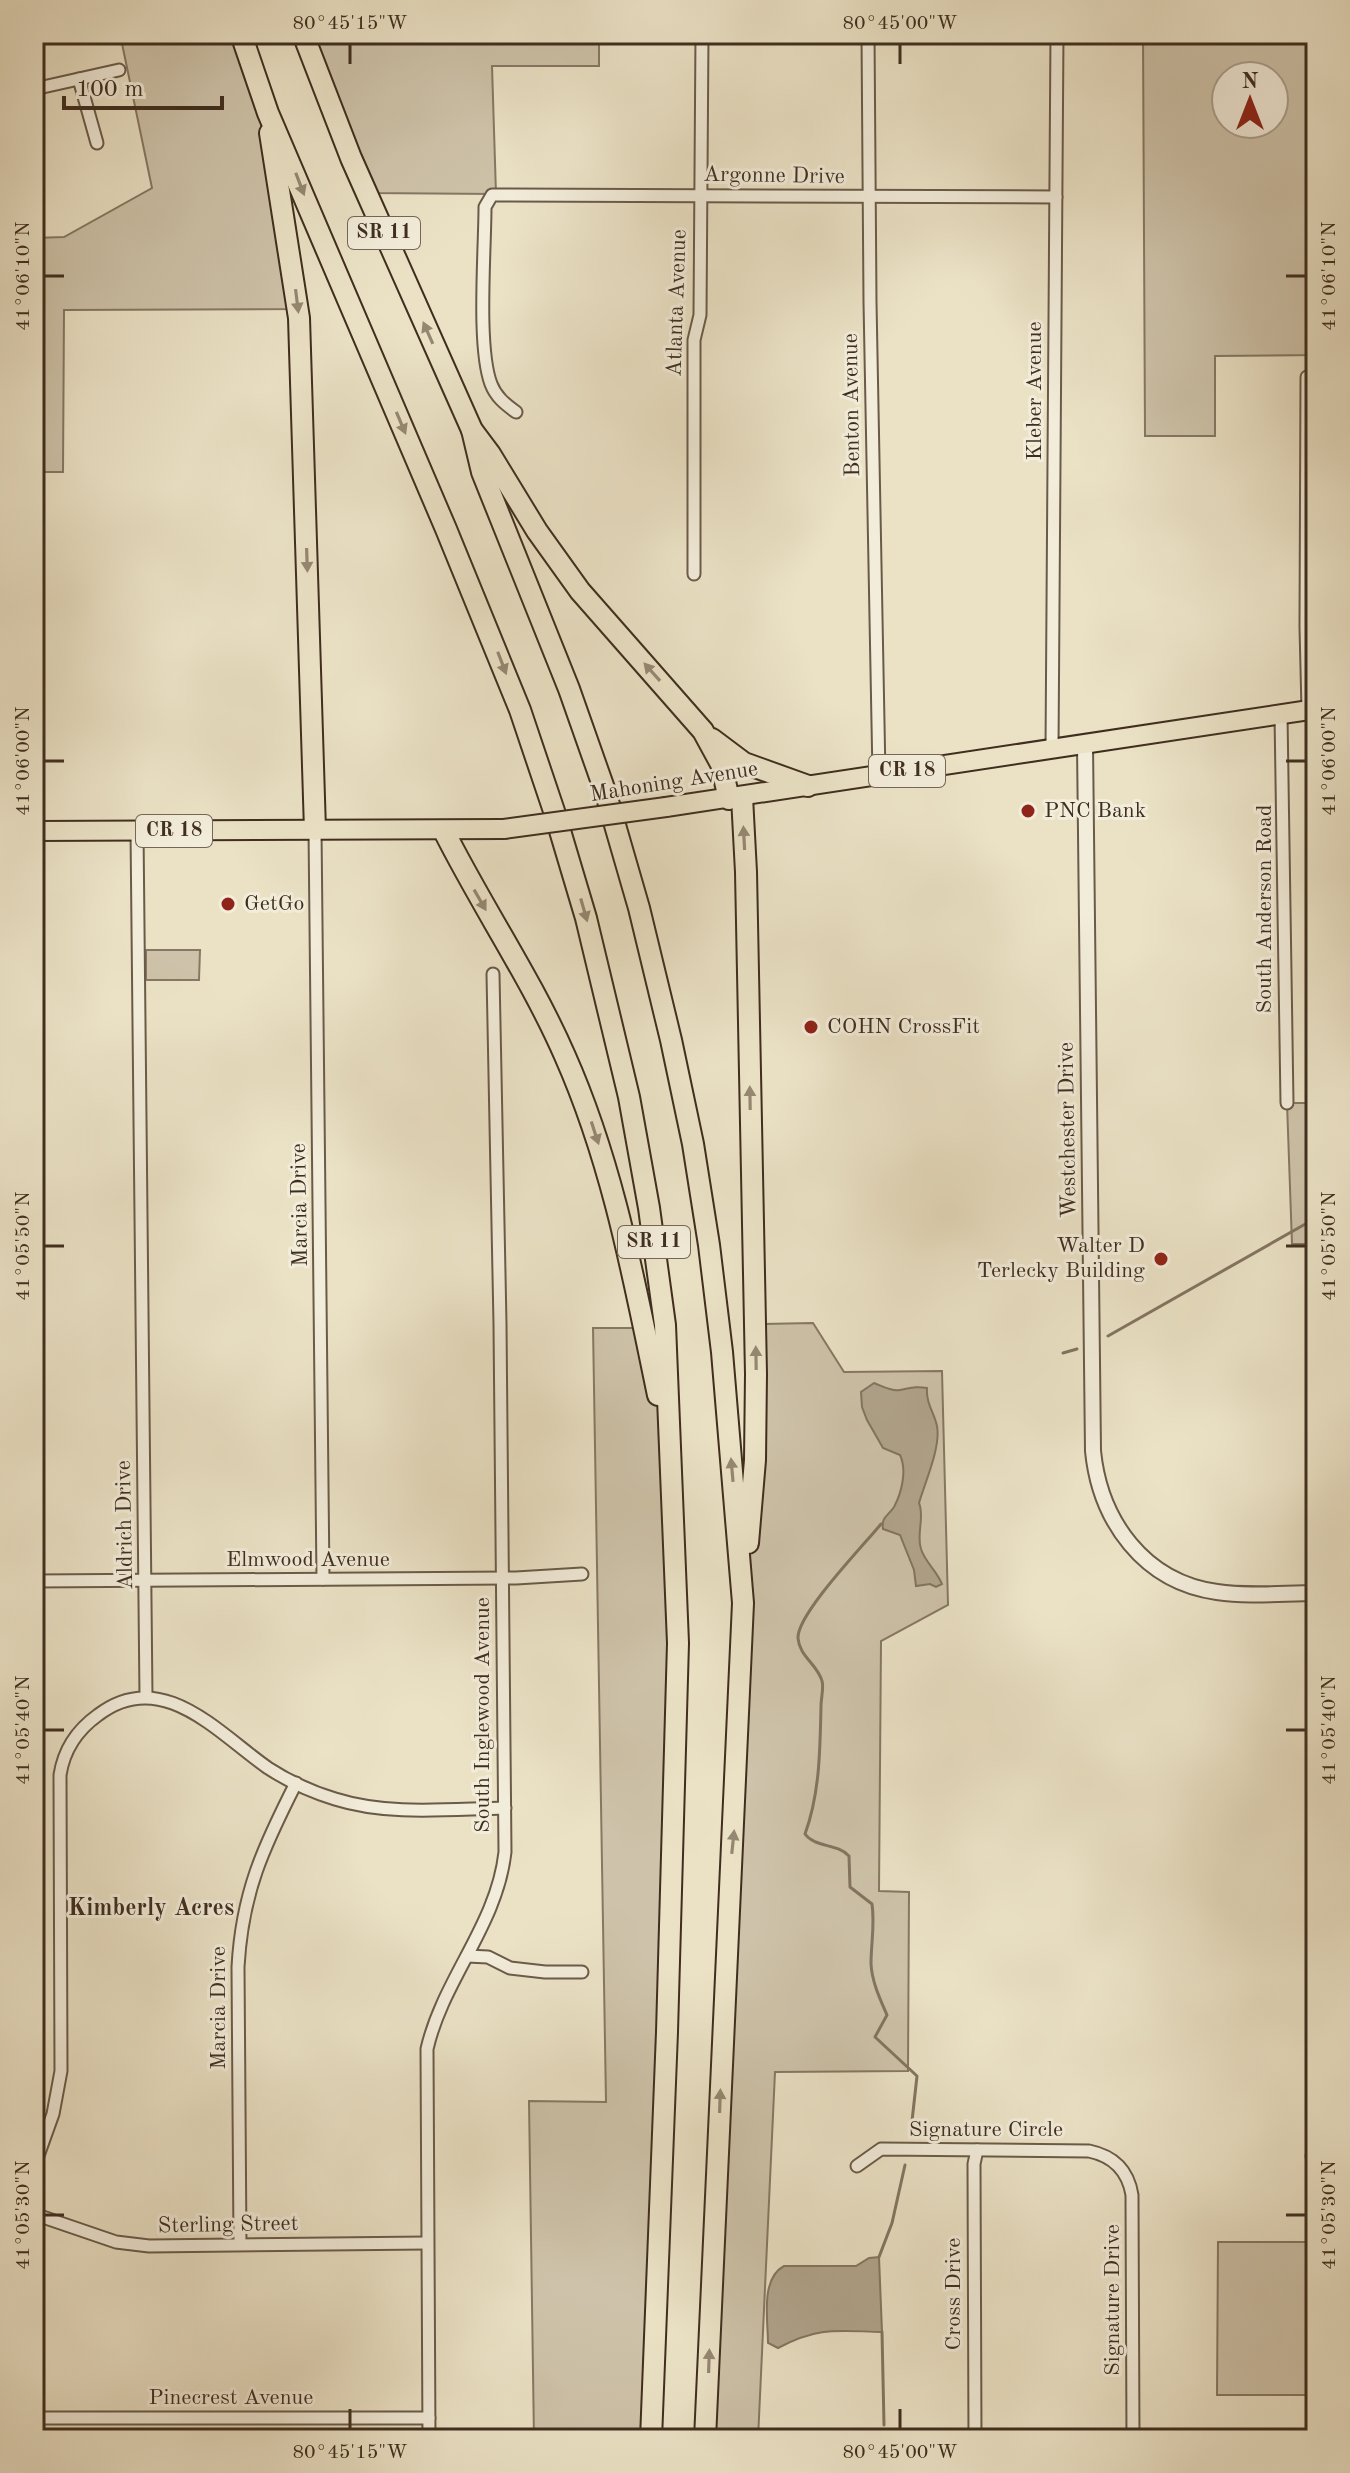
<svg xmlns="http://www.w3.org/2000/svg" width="1350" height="2473" viewBox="0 0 1350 2473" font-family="'Old Standard TT',serif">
	<rect width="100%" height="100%" fill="#ebe2c6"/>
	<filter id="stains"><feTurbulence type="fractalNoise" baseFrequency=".0025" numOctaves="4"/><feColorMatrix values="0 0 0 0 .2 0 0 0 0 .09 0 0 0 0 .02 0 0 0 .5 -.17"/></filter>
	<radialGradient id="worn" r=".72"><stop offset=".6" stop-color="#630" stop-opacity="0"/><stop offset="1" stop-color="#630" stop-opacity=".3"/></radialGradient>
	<!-- green -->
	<g fill="#cec3aa" stroke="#867864" stroke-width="2" fill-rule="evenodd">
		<polygon points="120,34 241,34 268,113 298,309 64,310 63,472 34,472 34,238 64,237 152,188"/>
		<polygon points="303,34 599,34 599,66 492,66 496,194 367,193"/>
		<path d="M1143 34H1316V355L1215 356V436H1145ZM1274 76V124H1226V76Z"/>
		<polygon points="146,950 200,950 199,980 146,980"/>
		<polygon points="1287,1103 1316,1103 1316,1244 1292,1244"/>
		<polygon points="813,1323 844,1372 942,1371 948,1605 881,1641 879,1891 909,1892 908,2071 775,2072 758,2439 705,2439 755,1324"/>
		<polygon points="593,1328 644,1328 670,1451 676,1557 651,2439 534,2439 529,2101 606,2102"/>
		<polygon points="1218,2242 1316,2242 1316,2395 1217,2395"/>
	</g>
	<!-- water -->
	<g fill="#b1a58d" stroke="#837561" stroke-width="2">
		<path d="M874 1383C882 1386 892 1392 900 1390 911 1388 915 1386 927 1388 926 1404 934 1412 937 1426 941 1447 925 1482 919 1503 925 1517 916 1534 921 1549 925 1562 937 1571 942 1584L936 1587 930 1584 916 1586 914 1570 900 1535 883 1529C881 1517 888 1516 894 1507 902 1492 907 1470 900 1455L883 1448 867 1420 862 1407 861 1392Z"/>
		<path d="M879 2257 882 2332C838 2331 819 2326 778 2348L768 2343C768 2320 760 2279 784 2266H856L869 2258Z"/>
	</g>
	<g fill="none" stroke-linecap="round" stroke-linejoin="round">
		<!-- stream -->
		<g stroke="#837561" stroke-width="3">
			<polyline points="1108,1336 1316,1218"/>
			<polyline points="1063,1353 1077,1349"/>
			<path d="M881 1524C864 1545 797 1614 798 1638 799 1656 818 1665 822 1681 824 1687 821 1699 821 1706 820 1749 820 1793 805 1834 815 1848 837 1843 849 1856L850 1887 872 1904C875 1924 871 1944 871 1964 872 1982 880 1999 887 2015L875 2037 917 2076 911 2130"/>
			<polyline points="879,2257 892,2223 905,2165"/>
			<polyline points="882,2332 884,2425"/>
		</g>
		<!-- minor casing -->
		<g stroke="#6a5b49" stroke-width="15">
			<g id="minor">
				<polyline points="868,34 870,302 879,775"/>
				<polyline points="79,79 97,143"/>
				<polyline points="34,89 119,70"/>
				<polyline points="1307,377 1306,627 1308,710"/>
				<path d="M516 412C505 404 496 397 491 384 477 347 485 251 485 207L492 195 1056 197"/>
				<polyline points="694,574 694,340 700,315 702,34"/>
				<polyline points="1281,715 1287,1103"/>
				<polyline points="1052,749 1057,34"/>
				<polyline points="315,830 323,1579"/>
				<polyline points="137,831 146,1697"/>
				<polyline points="34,1581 516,1578 582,1574"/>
				<polyline points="467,1956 488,1957 510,1968 545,1972 582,1972"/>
				<polyline points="1312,2156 1316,2157"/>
				<path d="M857 2166 881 2149 1089 2151C1113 2156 1128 2170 1132 2195L1133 2439"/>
				<path d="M34 2167 53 2114 61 2071 60 1775C64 1749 77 1730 98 1715 162 1666 219 1734 268 1768 288 1781 312 1792 335 1799 389 1816 449 1809 505 1808"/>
				<polyline points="34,2214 116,2242 149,2246 427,2243"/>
				<path d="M240 2244 238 1967C242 1893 263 1848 296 1783"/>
				<polyline points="34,2418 429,2418"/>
				<polyline points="845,2437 975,2437"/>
				<path d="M429 2439 427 2049C443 1979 497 1925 505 1852L500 1324 493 974"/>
				<polyline points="975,2439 974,2164 977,2150"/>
			</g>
		</g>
		<!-- tertiary casing -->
		<g stroke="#6a5b49" stroke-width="18">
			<path id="tertiary" d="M1085 745 1093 1451C1100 1521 1144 1582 1217 1592 1249 1597 1284 1593 1316 1593"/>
		</g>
		<!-- primary casing -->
		<g stroke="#3f2e1f" stroke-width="22">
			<g id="primary">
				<polyline points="666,807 1316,709"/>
				<polyline points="34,831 504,829"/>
			</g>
		</g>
		<!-- motorway casing -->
		<g stroke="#3f2e1f" stroke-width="24">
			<g id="motorway">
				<polyline points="241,34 268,113 446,529 520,710 555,814 586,918 629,1097 649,1208 665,1325 678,1643 667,2032 651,2439"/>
				<polyline points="303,34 351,158 472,430 490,454 537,531 580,591 703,731 721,764 729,799"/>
				<polyline points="270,133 299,318 315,830"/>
				<polyline points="472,430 482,472 569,689 606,794 639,908 671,1040 693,1144 709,1245 722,1352 743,1603 705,2439"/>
				<polyline points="712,739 744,763 808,786"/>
				<polyline points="742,797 746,872 756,1374 755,1460 748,1543"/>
				<path d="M444 831C482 907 531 978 565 1056 613 1164 634 1280 658 1395"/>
			</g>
		</g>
		<!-- minor -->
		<use href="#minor" stroke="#f2ecda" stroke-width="11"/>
		<!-- tertiary -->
		<use href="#tertiary" stroke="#f2ecda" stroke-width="14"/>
		<!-- primary -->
		<use href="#primary" stroke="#ebe2c6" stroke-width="18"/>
		<!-- motorway -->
		<use href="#motorway" stroke="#ebe2c6" stroke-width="20"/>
		<!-- primary-bridge casing -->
		<g stroke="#3f2e1f" stroke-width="22" stroke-linecap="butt">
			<polyline id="primary-bridge" points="504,829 666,807"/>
		</g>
		<!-- primary-bridge -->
		<use href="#primary-bridge" stroke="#ebe2c6" stroke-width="18"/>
	</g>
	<!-- one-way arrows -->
	<defs><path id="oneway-solid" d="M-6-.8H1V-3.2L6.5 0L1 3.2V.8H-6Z" transform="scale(2)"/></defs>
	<g fill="#958872">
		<use href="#oneway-solid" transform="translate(300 184) rotate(69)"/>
		<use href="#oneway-solid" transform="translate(297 301) rotate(83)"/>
		<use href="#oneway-solid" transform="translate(428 333) rotate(-114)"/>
		<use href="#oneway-solid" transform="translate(401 423) rotate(67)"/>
		<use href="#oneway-solid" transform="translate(307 560) rotate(88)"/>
		<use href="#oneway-solid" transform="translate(502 663) rotate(69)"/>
		<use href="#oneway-solid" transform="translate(652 672) rotate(-132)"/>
		<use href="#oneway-solid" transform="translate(744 838) rotate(-93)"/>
		<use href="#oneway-solid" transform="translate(480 900) rotate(60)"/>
		<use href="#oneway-solid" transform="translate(584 910) rotate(74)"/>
		<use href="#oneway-solid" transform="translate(750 1098) rotate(-91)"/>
		<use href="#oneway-solid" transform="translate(595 1133) rotate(72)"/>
		<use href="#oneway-solid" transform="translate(756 1358) rotate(-91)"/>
		<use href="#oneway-solid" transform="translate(732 1470) rotate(-95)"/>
		<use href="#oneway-solid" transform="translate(733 1842) rotate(-84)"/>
		<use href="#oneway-solid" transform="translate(720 2101) rotate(-88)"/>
		<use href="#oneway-solid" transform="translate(709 2361) rotate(-88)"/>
	</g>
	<!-- ticks -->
	<path fill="none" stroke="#3f2e1f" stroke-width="3" d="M350 44V64M900 44V64M44 276H64M1286 276H1306M44 761H64M1286 761H1306M44 1246H64M1286 1246H1306M44 1730H64M1286 1730H1306M44 2215H64M1286 2215H1306M350 2409V2429M900 2409V2429"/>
	<!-- markers -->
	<g fill="#8f2418" stroke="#f2ecda" stroke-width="3">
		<circle cx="1028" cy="811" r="8"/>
		<circle cx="228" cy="904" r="8"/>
		<circle cx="811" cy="1027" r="8"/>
		<circle cx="1161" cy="1259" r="8"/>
	</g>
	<g text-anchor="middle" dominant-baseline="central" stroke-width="6" stroke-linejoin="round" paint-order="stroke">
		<!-- shield labels -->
		<g fill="#f2ecda" stroke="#756757" stroke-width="2">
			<rect x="348" y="217" width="72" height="32" rx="6"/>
			<rect x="869" y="755" width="76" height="32" rx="6"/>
			<rect x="136" y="815" width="76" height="32" rx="6"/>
			<rect x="618" y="1226" width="72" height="32" rx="6"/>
		</g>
		<g font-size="20" font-weight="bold" fill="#3f2e1f">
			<text x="384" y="233">SR 11</text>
			<text x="907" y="771">CR 18</text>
			<text x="174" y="831">CR 18</text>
			<text x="654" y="1242">SR 11</text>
		</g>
		<!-- street labels -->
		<g font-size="22" fill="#3f2e1f" stroke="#f2ecda">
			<text transform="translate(774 176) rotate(1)">Argonne Drive</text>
			<text transform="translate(677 303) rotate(-88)">Atlanta Avenue</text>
			<text transform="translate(1035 391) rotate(-90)">Kleber Avenue</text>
			<text transform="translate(852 405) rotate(-91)">Benton Avenue</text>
			<text transform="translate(674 782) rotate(-9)">Mahoning Avenue</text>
			<text transform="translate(1265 909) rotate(-90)">South Anderson Road</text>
			<text transform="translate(1068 1130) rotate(-91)">Westchester Drive</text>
			<text transform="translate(300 1205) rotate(-91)">Marcia Drive</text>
			<text transform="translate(125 1525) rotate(-91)">Aldrich Drive</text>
			<text x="308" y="1560">Elmwood Avenue</text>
			<text transform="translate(483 1715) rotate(-90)">South Inglewood Avenue</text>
			<text transform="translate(219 2008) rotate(-90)">Marcia Drive</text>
			<text x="986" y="2130">Signature Circle</text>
			<text transform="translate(228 2225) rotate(-1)">Sterling Street</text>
			<text transform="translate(954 2294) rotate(-90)">Cross Drive</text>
			<text transform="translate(1113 2300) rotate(-90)">Signature Drive</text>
			<text x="231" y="2398">Pinecrest Avenue</text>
		</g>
		<!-- poi labels -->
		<g font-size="22" fill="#3f2e1f" stroke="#f2ecda" text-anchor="start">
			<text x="1044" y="811">PNC Bank</text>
			<text x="244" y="904">GetGo</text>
			<text x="827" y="1027">COHN CrossFit</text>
			<text x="1145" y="1246" text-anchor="end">Walter D<tspan x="1145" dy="25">Terlecky Building</tspan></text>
		</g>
		<!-- neighbourhood labels -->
		<g font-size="24" font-weight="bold" fill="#3f2e1f" stroke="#f2ecda">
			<text x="151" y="1909">Kimberly Acres</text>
		</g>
	</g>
	<!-- margin -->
	<rect width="1350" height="2473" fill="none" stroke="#ebe2c6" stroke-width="88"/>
	<!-- north arrow -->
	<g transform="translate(1250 100)"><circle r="38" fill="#f2ecda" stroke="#aaa08f" stroke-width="2"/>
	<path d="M0-6L14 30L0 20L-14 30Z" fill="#8f2418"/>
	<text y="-12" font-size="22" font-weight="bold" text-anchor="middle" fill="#3f2e1f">N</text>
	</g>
	<!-- scale -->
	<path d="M64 96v12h158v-12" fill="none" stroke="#3f2e1f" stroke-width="4"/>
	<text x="76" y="96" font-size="24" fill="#3f2e1f" stroke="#f2ecda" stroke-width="6" paint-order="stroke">100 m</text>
	<rect x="44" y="44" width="1262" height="2385" fill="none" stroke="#3f2e1f" stroke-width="3"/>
	<g font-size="20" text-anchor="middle" fill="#3f2e1f">
		<text x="350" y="29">80°45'15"W</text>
		<text x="900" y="29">80°45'00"W</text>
		<text transform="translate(22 276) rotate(-90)" y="7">41°06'10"N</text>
		<text transform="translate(1328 276) rotate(-90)" y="7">41°06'10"N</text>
		<text transform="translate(22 761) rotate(-90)" y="7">41°06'00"N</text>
		<text transform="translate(1328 761) rotate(-90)" y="7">41°06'00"N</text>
		<text transform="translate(22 1246) rotate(-90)" y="7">41°05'50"N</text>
		<text transform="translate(1328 1246) rotate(-90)" y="7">41°05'50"N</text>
		<text transform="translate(22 1730) rotate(-90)" y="7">41°05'40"N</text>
		<text transform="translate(1328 1730) rotate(-90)" y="7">41°05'40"N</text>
		<text transform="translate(22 2215) rotate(-90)" y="7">41°05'30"N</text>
		<text transform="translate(1328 2215) rotate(-90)" y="7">41°05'30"N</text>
		<text x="350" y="2458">80°45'15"W</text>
		<text x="900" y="2458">80°45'00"W</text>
	</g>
	<rect width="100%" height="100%" filter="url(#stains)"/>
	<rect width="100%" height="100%" fill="url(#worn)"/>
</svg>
